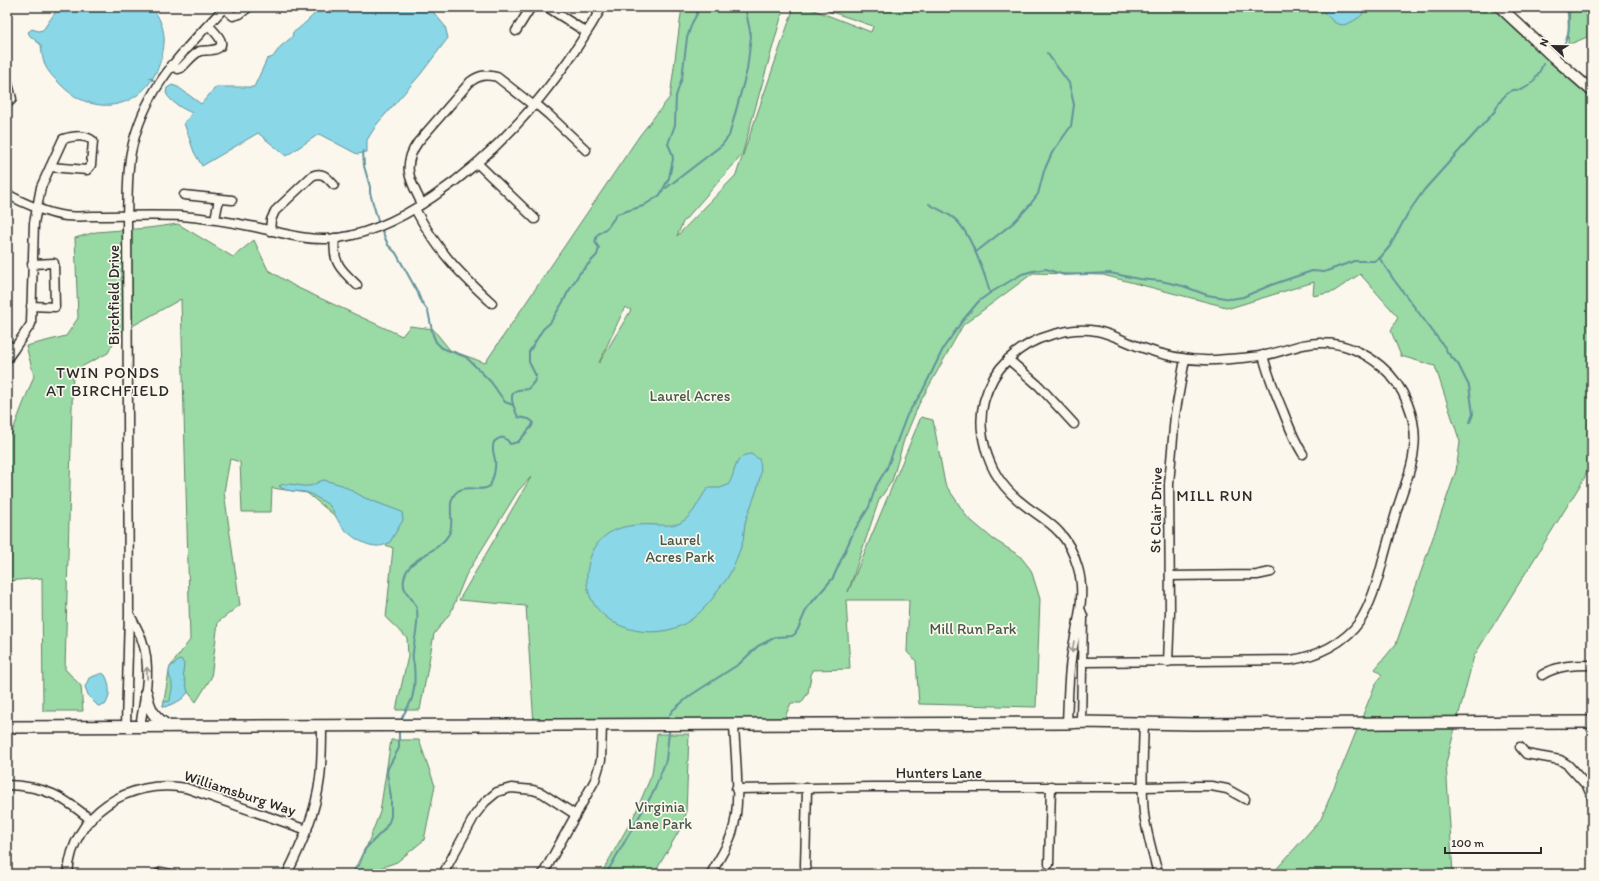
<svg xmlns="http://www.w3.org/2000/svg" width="1599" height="881" viewBox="0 0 1599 881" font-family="Itim,sans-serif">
	<rect width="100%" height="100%" fill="#fbf7ec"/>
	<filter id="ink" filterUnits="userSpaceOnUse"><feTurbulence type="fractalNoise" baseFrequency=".025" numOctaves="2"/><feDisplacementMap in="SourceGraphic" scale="8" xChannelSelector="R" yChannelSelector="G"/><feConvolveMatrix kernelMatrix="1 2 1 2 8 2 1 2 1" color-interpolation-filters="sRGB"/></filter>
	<g filter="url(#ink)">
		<!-- green -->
		<g fill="#9adaa4" stroke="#628268" fill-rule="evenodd">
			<path d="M682 7H784L742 155 683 222 677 236 736 175 794 7H806L871 32 873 26 817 7H1500L1592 91V456L1584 479 1474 656 1446 763 1453 874H1272L1321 819 1375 685 1382 675 1375 669 1396 644 1456 471 1460 442 1435 366 1401 356 1391 331 1398 317 1360 274 1333 292 1313 296 1314 282 1230 308 1103 275 1033 273 963 325 919 404 904 440 892 481 879 500 848 592 921 417 933 420 945 484 956 500 967 517 993 539 1020 556 1031 570 1040 599 1036 707 919 704 916 661 907 652 909 600H846L850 669 812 670 808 693 801 703H791L782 724 534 725 526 606 459 600 531 477 518 491 466 575 451 612 434 634 420 710H396L408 656 407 638 386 618 393 548 356 533 307 493 272 488 271 512H242L240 462 230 459 224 492 240 605 218 622 211 678 196 702 188 692 163 706 170 667 190 640 181 299 118 334 108 353 73 371 65 669 81 686 83 711H43L42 578 7 581V434L11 435 34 376 26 346 66 336 78 318 75 238 96 232 148 228 178 224 233 257 254 240 268 270 296 287 402 336 410 326 433 329 450 350 485 363 640 135 670 97ZM625 307 631 310 599 363Z"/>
			<polygon points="1570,7 1592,7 1592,35 1568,45"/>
			<polygon points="657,734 689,734 686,814 679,831 654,874 601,874 635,814 652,774"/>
			<polygon points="391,740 419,740 435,786 424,840 397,862 363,874 356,874 380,812"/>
		</g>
		<!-- water -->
		<g fill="#89d7e7" stroke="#63929c">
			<path d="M59 7H152C167 28 167 44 158 68 140 111 92 117 61 85 46 70 43 66 41 45L30 36 28 32 32 29 38 31 43 30Z"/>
			<path d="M322 7H429L445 26 448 38 420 75 377 124 367 140V152L358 154 355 153 319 134 286 156 258 133 202 166 194 152 184 123 192 113C183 109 170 102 166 93L167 88 172 85 178 87 201 104 216 87H254L267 59 273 57 280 47 292 37 293 32C298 31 316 12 322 7Z"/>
			<path d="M1319 7H1359L1362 8C1364 13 1362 16 1358 18 1337 33 1333 20 1319 7Z"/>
			<path d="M751 454 759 459C766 476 750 505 745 523 744 529 744 535 743 541 739 553 734 566 728 577 726 581 723 583 720 587 717 590 716 595 712 599 704 609 692 621 680 626 642 643 583 622 587 574 588 563 591 552 598 543 613 524 638 524 659 525 666 525 674 526 680 523 695 515 698 500 708 488H720L728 485C736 474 733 455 751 454Z"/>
			<path d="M324 480 342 485 365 498 402 512 403 520 390 542C374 554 350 537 340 524 336 518 334 511 329 505 328 504 312 495 311 494 300 489 288 494 279 486 287 481 299 487 308 486 314 486 318 481 324 480Z"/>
			<path d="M181 659 184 664 183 673 188 692C183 701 174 703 165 707L163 706 164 702 170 701C170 695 173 690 172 684 171 677 167 675 170 667Z"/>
			<path d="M102 673 105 675C110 683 111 697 105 705L98 706 89 697 85 687 89 678Z"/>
		</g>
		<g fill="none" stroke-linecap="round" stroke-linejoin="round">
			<!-- stream -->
			<g stroke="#63929c" stroke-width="2">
				<path d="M1562 47C1571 37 1569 20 1567 7"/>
				<polyline points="150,78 158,83"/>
				<polyline points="363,151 364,166 370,187 370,193 379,224"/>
				<polyline points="666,188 722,145 729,136 747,70 751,36 745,7"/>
				<path d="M929 204C937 209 948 213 956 220 970 233 985 274 990 293"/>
				<polyline points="381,228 388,245 396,253 417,291 421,301 428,311 433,335 436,342 442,348 466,357 491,382 505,402 513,405"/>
				<polyline points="976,252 1013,223 1029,206 1038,194 1044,171 1052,153 1071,126 1074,105 1069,83 1047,53"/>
				<polyline points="1380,259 1394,280 1446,349 1447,352 1458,364 1469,386 1473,414 1470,422"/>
				<path d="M670 714 673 710 691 695 739 664 758 646 776 637 792 636 795 634 798 629 807 608 833 578 854 531 869 507 876 486 887 468 907 415 922 392 944 347 963 320 979 301 990 293 1022 274 1033 271 1046 269 1064 275 1110 273 1139 279 1161 281 1183 286 1207 295 1231 299 1243 297 1271 285 1312 271 1324 272 1354 261H1374L1380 258 1390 246 1408 213 1424 190 1495 111C1498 104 1504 95 1511 91 1514 89 1517 90 1520 90 1532 87 1539 74 1543 64"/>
				<path d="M402 718C405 711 410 705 412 698 415 688 415 676 414 665 413 661 412 657 413 653 414 639 419 625 417 610 415 596 399 594 405 575 411 557 439 552 449 534 456 522 444 501 458 491 468 484 481 493 490 486 493 479 496 468 495 460 494 453 491 449 494 442 501 435 506 437 510 444L518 442 532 426 533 422 529 419 518 417C515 410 506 393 518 390 521 389 525 390 528 389L534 382 536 376 529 362V352L543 329 550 323 563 302 567 294 579 274 597 255 599 248 595 242 597 235 608 227 617 214 643 206 660 195 669 178 673 159 672 153 668 144 675 125 676 96 682 78 687 38 692 23 697 14V7"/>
				<polyline points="353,874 365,849 384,830 389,822 391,816 391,797 387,773 388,768 399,748 399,732"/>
				<polyline points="606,874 654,791 666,760 669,732"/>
			</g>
			<!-- minor casing -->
			<g stroke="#2b2b2b" stroke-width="11">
				<g id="minor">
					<polyline points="547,7 586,32"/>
					<polyline points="224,8 233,16 240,14 249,7"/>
					<polyline points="516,31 531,7"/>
					<path d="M171 65 178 69 181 68C187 63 192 55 200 51 204 50 208 51 212 50 232 47 214 31 208 25"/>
					<polyline points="7,80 12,99 7,104"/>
					<polyline points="536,104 549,115 586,150"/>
					<polyline points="477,163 535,219"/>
					<path d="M7 194C23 203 48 214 66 216 75 217 85 216 94 216 123 216 153 215 182 216 206 218 231 222 255 227 279 232 302 240 327 239 366 237 402 218 433 197 505 148 559 82 602 7"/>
					<polyline points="184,195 232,200"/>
					<path d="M422 204C410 181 401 166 418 142L470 82C479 75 486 74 497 77L534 106"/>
					<path d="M415 209C437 250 458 272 492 303"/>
					<polyline points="215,219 219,199"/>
					<path d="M270 231 271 220 275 211 312 176C322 171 327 177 334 185"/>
					<path d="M335 238C332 262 340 269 357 285"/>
					<polyline points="31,306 55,307 54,263 32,264"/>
					<polyline points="7,344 14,349 7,359"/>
					<path d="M14 349 31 324 34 223 37 208 41 187 63 139C73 136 85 134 93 141L91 165 87 170 50 167"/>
					<path d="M1263 355C1268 376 1275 392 1283 411 1289 426 1294 440 1303 454"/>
					<polyline points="1008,359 1039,386 1074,424"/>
					<polyline points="1170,576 1257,575 1271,572"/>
					<polyline points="1081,611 1083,616 1081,722"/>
					<path d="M130 615C134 623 139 631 142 640 152 668 145 697 140 726"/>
					<polyline points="1168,662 1170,612 1169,484 1175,415 1185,359"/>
					<path d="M1542 675C1558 665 1574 665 1592 665"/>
					<path d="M1144 722C1143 753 1141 784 1144 814 1147 835 1153 854 1158 874"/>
					<path d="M1067 723C1068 702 1068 681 1071 659 1075 629 1087 598 1078 568 1074 554 1069 542 1059 532 1050 522 1038 515 1027 507 1006 492 991 472 985 447 981 432 980 416 984 401 993 368 1018 344 1051 335 1066 330 1081 328 1097 331 1112 334 1126 342 1140 347 1164 356 1189 361 1214 360 1231 359 1249 358 1266 355 1285 351 1303 342 1323 343 1344 343 1365 353 1381 366 1404 385 1418 419 1414 449 1413 465 1407 479 1402 494 1395 514 1390 535 1384 556 1379 577 1372 602 1360 621 1345 643 1317 656 1291 660L1082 662"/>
					<path d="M126 725 129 614 127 216C128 195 127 173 131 152 144 88 182 53 225 7"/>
					<polyline points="1520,747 1526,754 1560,760 1568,765 1587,786 1592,797"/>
					<path d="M7 785C45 786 62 796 91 820"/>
					<polyline points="736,789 872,787 1143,787 1194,786 1211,786 1227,789 1245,799"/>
					<polyline points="1049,864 1051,786"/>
					<path d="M68 874C72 813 129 778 186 788L307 830"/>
					<polyline points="158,874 162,872 171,874"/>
					<path d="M287 874C302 844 316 812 320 778 322 760 322 742 322 725"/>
					<polyline points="443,874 475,815 485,802 497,792 511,788 533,790 542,793 576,815"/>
					<polyline points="543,874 595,780 601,760 602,724"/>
					<path d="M711 874C718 860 727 848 732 833 742 804 735 755 734 724"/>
					<polyline points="807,874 805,866 807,789"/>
				</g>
			</g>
			<!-- tertiary casing -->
			<g stroke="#2b2b2b" stroke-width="13">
				<polyline id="tertiary" points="1500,7 1553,57 1592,91"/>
			</g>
			<!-- secondary casing -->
			<g stroke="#2b2b2b" stroke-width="14">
				<g id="secondary">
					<path d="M146 693C149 709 154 718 168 726"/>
					<polyline points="7,727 1067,723 1081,722 1193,724 1592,722"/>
				</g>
			</g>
			<!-- minor -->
			<use href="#minor" stroke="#fbf7ec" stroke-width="8"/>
			<!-- tertiary -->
			<use href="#tertiary" stroke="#fbf7ec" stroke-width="10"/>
			<!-- secondary -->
			<use href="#secondary" stroke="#fbf7ec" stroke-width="11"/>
		</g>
		<!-- one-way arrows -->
		<defs><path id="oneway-shaft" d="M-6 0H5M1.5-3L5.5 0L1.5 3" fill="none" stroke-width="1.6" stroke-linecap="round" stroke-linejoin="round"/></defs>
		<g stroke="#93918c">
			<use href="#oneway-shaft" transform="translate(1073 647) rotate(99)"/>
			<use href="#oneway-shaft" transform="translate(147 673) rotate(-91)"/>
		</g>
	</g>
	<g text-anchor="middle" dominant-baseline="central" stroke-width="3.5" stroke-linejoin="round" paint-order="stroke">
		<!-- street labels -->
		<g font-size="15" fill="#2b2b2b" stroke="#fbf7ec">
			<text transform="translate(114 295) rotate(-90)">Birchfield Drive</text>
			<text transform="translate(1156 510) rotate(-89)">St Clair Drive</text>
			<text x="939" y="773">Hunters Lane</text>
			<text transform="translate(240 793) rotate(18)">Williamsburg Way</text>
		</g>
		<!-- park labels -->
		<g font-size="15" fill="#475749" stroke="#fbf7ec">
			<text x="690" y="396">Laurel Acres</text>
			<text x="680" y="540">Laurel<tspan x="680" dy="17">Acres Park</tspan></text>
			<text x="973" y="629">Mill Run Park</text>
			<text x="660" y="807">Virginia<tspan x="660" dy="17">Lane Park</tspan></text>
		</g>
		<!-- neighbourhood labels -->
		<g font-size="16" letter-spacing="1" fill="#2b2b2b" stroke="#fbf7ec">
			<text x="108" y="372">TWIN PONDS<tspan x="108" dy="18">AT BIRCHFIELD</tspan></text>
			<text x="1215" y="495">MILL RUN</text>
		</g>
	</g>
	<!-- margin -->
	<rect width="1599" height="881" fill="none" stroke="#fbf7ec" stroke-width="24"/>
	<rect x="12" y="12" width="1575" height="857" fill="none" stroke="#2b2b2b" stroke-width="1.5" filter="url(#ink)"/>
	<!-- north arrow -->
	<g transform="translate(1553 46) rotate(292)" stroke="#fbf7ec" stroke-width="3" paint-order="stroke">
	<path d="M0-3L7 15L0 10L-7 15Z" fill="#2b2b2b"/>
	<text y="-6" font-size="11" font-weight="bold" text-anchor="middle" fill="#2b2b2b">N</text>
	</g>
	<!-- scale -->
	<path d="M1445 847v6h96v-6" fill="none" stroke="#2b2b2b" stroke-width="2"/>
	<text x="1451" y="847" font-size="12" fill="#2b2b2b" stroke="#fbf7ec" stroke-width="3" paint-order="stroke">100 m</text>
</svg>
